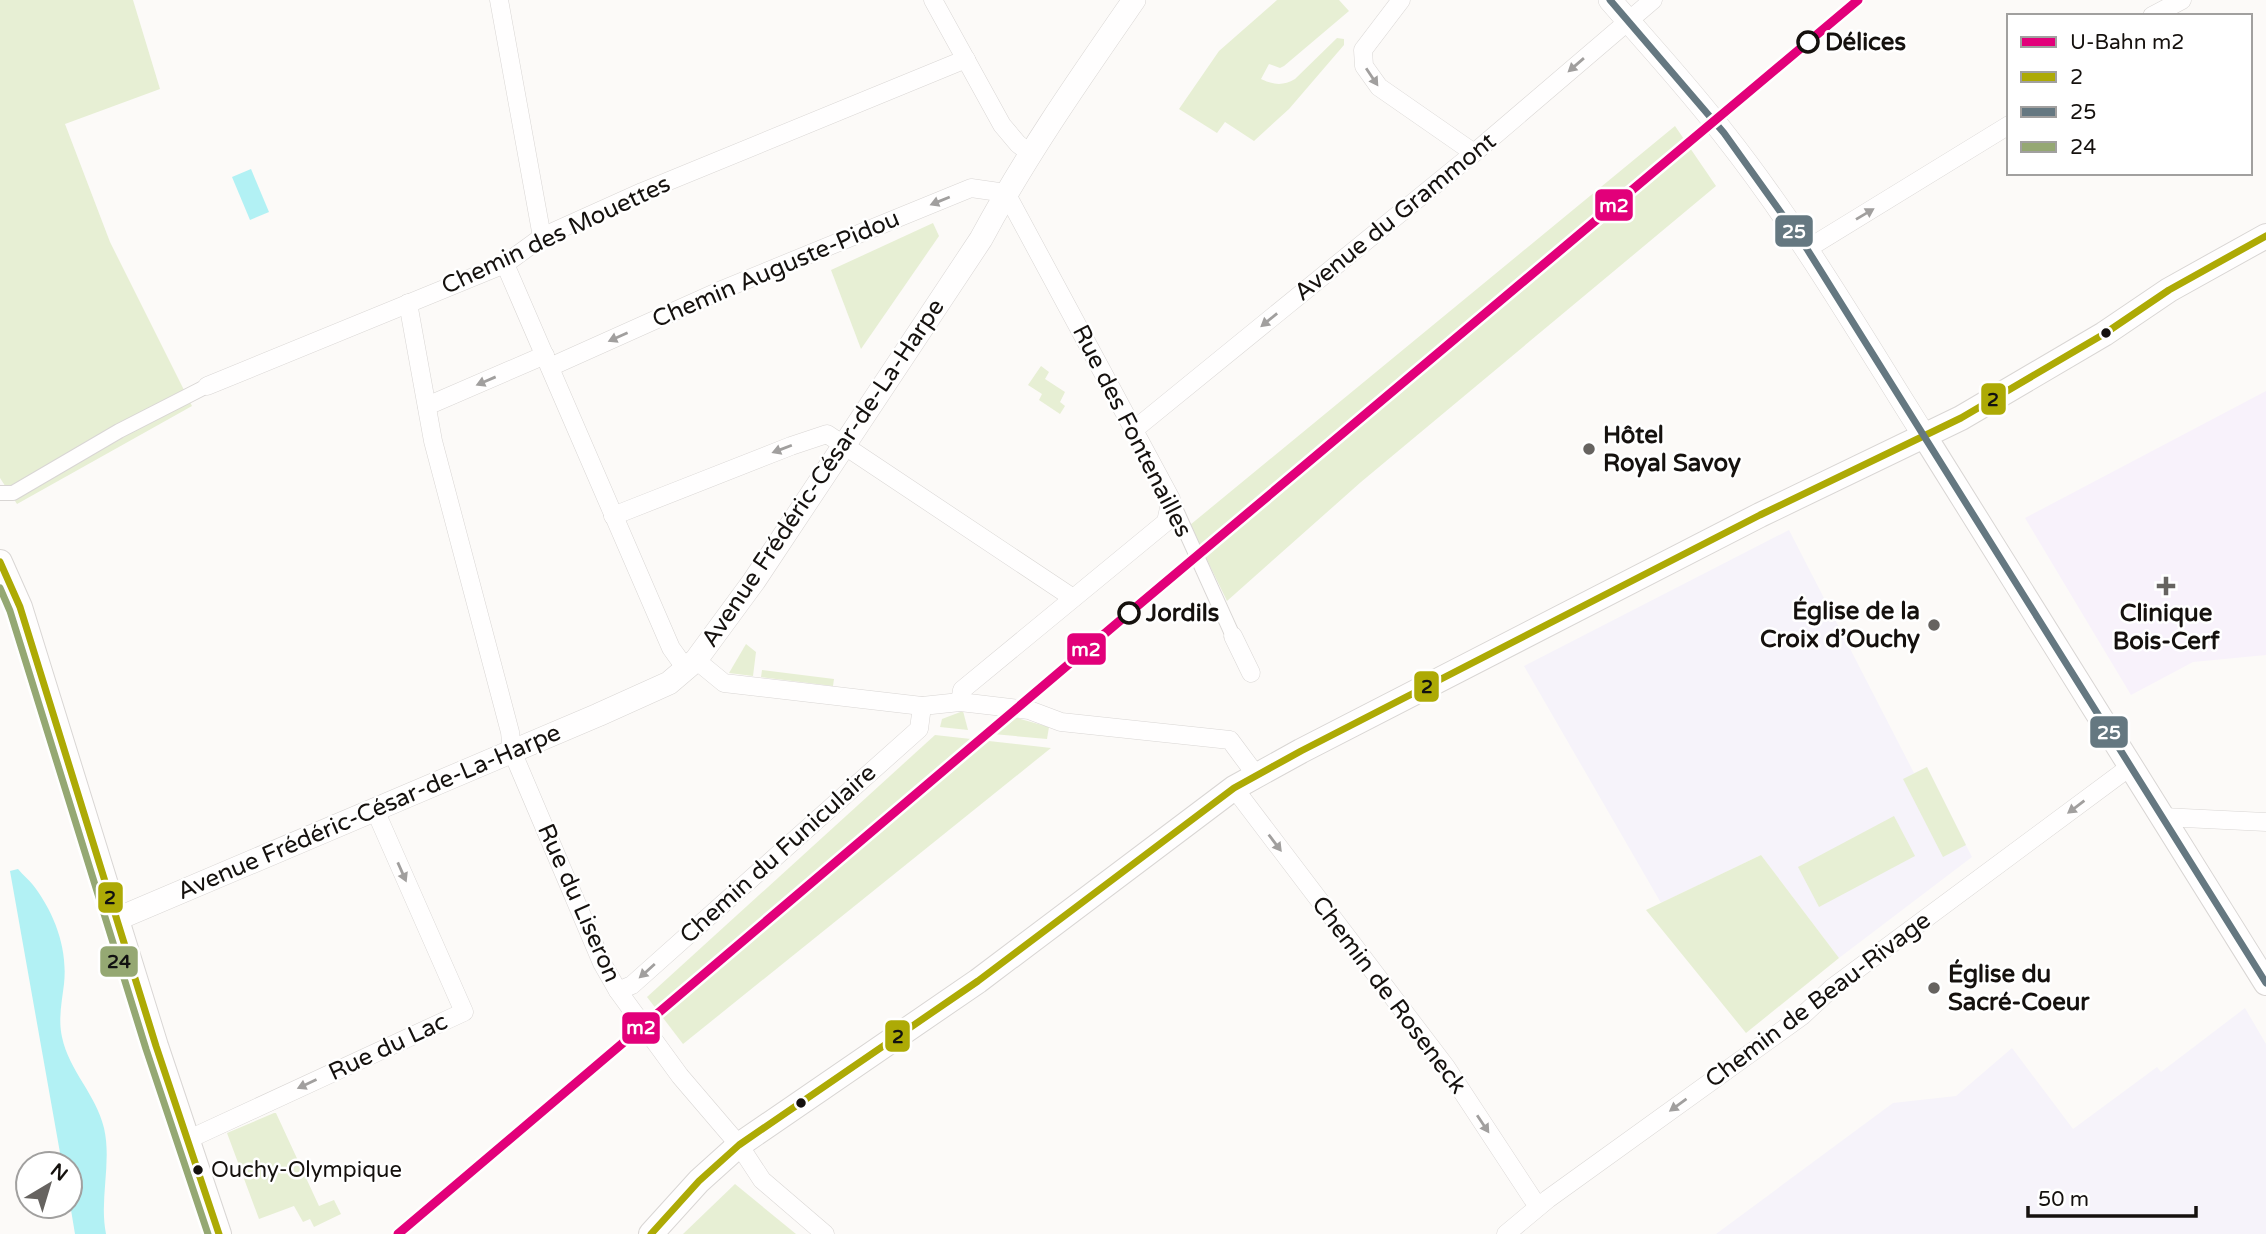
<svg xmlns="http://www.w3.org/2000/svg" width="2266" height="1234" viewBox="0 0 2266 1234" font-family="'Varela Round',sans-serif">
	<rect width="100%" height="100%" fill="#fcfaf8"/>
	<!-- education -->
	<g fill="#f6f3fa">
		<polygon points="1789,530 1914,773 1927,767 1972,857 1839,958 1761,855 1661,903 1524,666"/>
		<polygon points="2245,1008 2266,1044 2266,1234 1716,1234 1893,1103 1956,1096 2012,1048 2073,1129 2157,1067 2161,1072"/>
	</g>
	<!-- medical -->
	<polygon fill="#f8f2fb" points="2266,391 2266,655 2193,662 2131,695 2025,518"/>
	<!-- green -->
	<g fill="#e7efd4">
		<polygon points="0,0 133,0 160,89 65,124 110,242 192,406 17,504 0,478"/>
		<path d="M1277 0H1339L1349 11 1284 66 1280 68 1269 64 1261 79C1274 85 1283 86 1295 79L1337 38 1344 39V45L1289 109 1254 141 1225 122 1217 133 1179 109 1219 51Z"/>
		<polygon points="1675,126 1716,186 1361,482 1227,601 1190,525"/>
		<polygon points="933,223 939,236 861,349 831,270"/>
		<polygon points="1041,366 1049,372 1045,379 1065,392 1060,402 1065,406 1060,414 1039,400 1042,394 1028,385"/>
		<polygon points="746,644 756,652 753,676 729,673"/>
		<polygon points="762,670 834,679 833,686 761,677"/>
		<polygon points="963,711 968,730 940,727 942,719"/>
		<polygon points="1013,717 1049,727 1047,739 993,734"/>
		<polygon points="935,735 1051,748 683,1044 647,997"/>
		<polygon points="1927,767 1966,845 1943,857 1903,779"/>
		<polygon points="1894,816 1915,856 1819,907 1798,867"/>
		<polygon points="1761,855 1839,958 1746,1033 1646,910"/>
		<polygon points="274,1113 276,1113 319,1206 334,1200 341,1214 314,1227 310,1219 303,1222 294,1206 259,1219 227,1133"/>
		<polygon points="735,1184 796,1234 683,1234"/>
	</g>
	<!-- water -->
	<g fill="#b2f1f4">
		<polygon points="251,169 269,212 250,220 232,177"/>
		<path d="M18 869C23 875 28 879 33 885 54 912 68 948 64 984 62 1001 58 1019 62 1037 69 1071 96 1094 104 1128 112 1163 99 1199 106 1234H75L70 1204V1164H62L10 871Z"/>
	</g>
	<g fill="none" stroke-linecap="round" stroke-linejoin="round">
		<!-- pedestrian casing -->
		<g stroke="#d9d6d4" stroke-width="16">
			<g id="pedestrian">
				<polyline points="0,493 13,493 119,431 207,386"/>
				<polyline points="1171,499 1233,636"/>
			</g>
		</g>
		<!-- minor casing -->
		<g stroke="#d9d6d4" stroke-width="19">
			<g id="minor">
				<polyline points="499,0 542,237"/>
				<polyline points="933,0 1002,125 1018,144 1030,153"/>
				<polyline points="1401,0 1363,50 1364,66 1379,87 1474,153"/>
				<polyline points="2152,16 2182,0"/>
				<polyline points="1807,249 2009,125"/>
				<polyline points="505,264 671,648 686,669"/>
				<polyline points="408,303 433,441 510,732 512,751 602,963 618,991 680,1076 739,1145 762,1180 825,1234"/>
				<polyline points="550,367 724,289 971,188 1006,193 1171,499 1166,522 962,690 960,702"/>
				<polyline points="207,386 505,264 542,237 642,192 966,59"/>
				<polyline points="427,406 545,355"/>
				<polyline points="1135,429 1474,153 1653,0"/>
				<polyline points="613,516 791,446 827,434 1073,598"/>
				<polyline points="1233,636 1251,673"/>
				<polyline points="696,660 724,683 922,706 960,702 1029,710 1061,722 1230,740 1256,775"/>
				<polyline points="1234,788 1446,1067 1538,1207"/>
				<polyline points="2163,817 2266,822"/>
				<polyline points="618,991 632,985 919,729 922,706"/>
				<polyline points="187,1140 464,1012 375,810"/>
				<polyline points="1506,1234 1548,1199 1802,1016 1832,988 2131,766"/>
			</g>
		</g>
		<!-- tertiary casing -->
		<g stroke="#d9d6d4" stroke-width="24">
			<g id="tertiary">
				<path d="M1610 0C1648 44 1689 88 1724 134 1799 229 1860 334 1925 437"/>
				<path d="M117 919 598 715 669 683 696 660 754 581 981 239C1026 155 1080 78 1134 0"/>
			</g>
		</g>
		<!-- secondary casing -->
		<g stroke="#d9d6d4" stroke-width="26">
			<g id="secondary">
				<polyline points="1925,437 2266,983"/>
				<polyline points="0,562 20,607 156,1046 219,1234"/>
				<polyline points="651,1234 699,1181 739,1145 978,981 1234,788 1301,751 1760,515 1961,418 2104,334 2169,290 2266,236"/>
			</g>
		</g>
		<!-- pedestrian -->
		<use href="#pedestrian" stroke="#fffefe" stroke-width="14"/>
		<!-- minor -->
		<use href="#minor" stroke="#fffefe" stroke-width="18"/>
		<!-- tertiary -->
		<use href="#tertiary" stroke="#fffefe" stroke-width="23"/>
		<!-- secondary -->
		<use href="#secondary" stroke="#fffefe" stroke-width="24"/>
		<!-- bus-1 casing -->
		<g stroke="#fff" stroke-width="12">
			<g id="bus-1">
				<polyline points="0,562 20,607 156,1046 219,1234"/>
				<polyline points="651,1234 699,1181 739,1145 978,981 1234,788 1301,751 1760,515 1961,418 2104,334 2169,290 2266,236"/>
			</g>
		</g>
		<!-- bus-2 casing -->
		<g stroke="#fff" stroke-width="12">
			<polyline id="bus-2" points="1610,0 1724,133 1807,249 2266,983"/>
		</g>
		<!-- bus-3 casing -->
		<g stroke="#fff" stroke-width="12">
			<polyline id="bus-3" points="0,588 10,611 146,1049 208,1234"/>
		</g>
		<!-- bus-1 -->
		<use href="#bus-1" stroke="#adaa05" stroke-width="7"/>
		<!-- bus-2 -->
		<use href="#bus-2" stroke="#657881" stroke-width="7"/>
		<!-- bus-3 -->
		<use href="#bus-3" stroke="#95a873" stroke-width="7"/>
		<!-- metro-1 casing -->
		<g stroke="#fff" stroke-width="14">
			<polyline id="metro-1" points="398,1234 1129,613 1858,0"/>
		</g>
		<!-- metro-1 -->
		<use href="#metro-1" stroke="#e2007a" stroke-width="9"/>
	</g>
	<!-- one-way arrows -->
	<defs><path id="oneway-solid" d="M-6-.8H1V-3.2L6.5 0L1 3.2V.8H-6Z" transform="scale(1.75)"/></defs>
	<g fill="#a19f9e">
		<use href="#oneway-solid" transform="translate(1576 65) rotate(139)"/>
		<use href="#oneway-solid" transform="translate(1372 77) rotate(56)"/>
		<use href="#oneway-solid" transform="translate(940 201) rotate(158)"/>
		<use href="#oneway-solid" transform="translate(1865 214) rotate(-31)"/>
		<use href="#oneway-solid" transform="translate(1269 320) rotate(141)"/>
		<use href="#oneway-solid" transform="translate(618 337) rotate(156)"/>
		<use href="#oneway-solid" transform="translate(486 381) rotate(157)"/>
		<use href="#oneway-solid" transform="translate(782 449) rotate(159)"/>
		<use href="#oneway-solid" transform="translate(2076 807) rotate(143)"/>
		<use href="#oneway-solid" transform="translate(1275 843) rotate(53)"/>
		<use href="#oneway-solid" transform="translate(402 872) rotate(66)"/>
		<use href="#oneway-solid" transform="translate(647 971) rotate(138)"/>
		<use href="#oneway-solid" transform="translate(307 1084) rotate(155)"/>
		<use href="#oneway-solid" transform="translate(1678 1105) rotate(144)"/>
		<use href="#oneway-solid" transform="translate(1483 1124) rotate(56)"/>
	</g>
	<!-- markers -->
	<g fill="#fff" stroke="#15110e" stroke-width="3.5">
		<circle cx="1808" cy="42" r="10"/>
		<circle cx="1129" cy="613" r="10"/>
	</g>
	<g fill="#15110e" stroke="#fff" stroke-width="2.5">
		<circle cx="2106" cy="333" r="6"/>
		<circle cx="801" cy="1103" r="6"/>
		<circle cx="198" cy="1170" r="6"/>
	</g>
	<g fill="#666360" stroke="#fff" stroke-width="2.5">
		<circle cx="1589" cy="449" r="7"/>
		<path d="M2162.5 575.5h7v7h7v7h-7v7h-7v-7h-7v-7h7z"/>
		<circle cx="1934" cy="625" r="7"/>
		<circle cx="1934" cy="988" r="7"/>
	</g>
	<g text-anchor="middle" dominant-baseline="central" stroke-width="5" stroke-linejoin="round" paint-order="stroke">
		<!-- bus labels -->
		<g font-size="22" fill="#15110e" stroke="#fff" text-anchor="start">
			<text x="211" y="1170">Ouchy-Olympique</text>
		</g>
		<!-- stop labels -->
		<g font-size="24" font-weight="bold" fill="#15110e" stroke="#fff" text-anchor="start">
			<text x="1825" y="42">Délices</text>
			<text x="1146" y="613">Jordils</text>
		</g>
		<!-- street labels -->
		<g font-size="24" fill="#15110e" stroke="#fff">
			<text transform="translate(1395 217) rotate(-39)">Avenue du Grammont</text>
			<text transform="translate(556 235) rotate(-25)">Chemin des Mouettes</text>
			<text transform="translate(776 269) rotate(-23)">Chemin Auguste-Pidou</text>
			<text transform="translate(1132 431) rotate(63)">Rue des Fontenailles</text>
			<text transform="translate(823 473) rotate(-56)">Avenue Frédéric-César-de-La-Harpe</text>
			<text transform="translate(369 812) rotate(-23)">Avenue Frédéric-César-de-La-Harpe</text>
			<text transform="translate(778 854) rotate(-42)">Chemin du Funiculaire</text>
			<text transform="translate(579 903) rotate(66)">Rue du Liseron</text>
			<text transform="translate(1389 995) rotate(53)">Chemin de Roseneck</text>
			<text transform="translate(1818 1000) rotate(-37)">Chemin de Beau-Rivage</text>
			<text transform="translate(388 1047) rotate(-25)">Rue du Lac</text>
		</g>
		<!-- poi labels -->
		<g font-size="24" font-weight="bold" fill="#15110e" stroke="#fff" text-anchor="start">
			<text x="1603" y="435">Hôtel<tspan x="1603" dy="28">Royal Savoy</tspan></text>
			<text x="1920" y="611" text-anchor="end">Église de la<tspan x="1920" dy="28">Croix d’Ouchy</tspan></text>
			<text x="2166" y="613" text-anchor="middle">Clinique<tspan x="2166" dy="28">Bois-Cerf</tspan></text>
			<text x="1948" y="974">Église du<tspan x="1948" dy="28">Sacré-Coeur</tspan></text>
		</g>
	</g>
	<g stroke="#fff" stroke-width="2.5">
		<rect x="1594" y="188" width="40" height="34" rx="7" fill="#e2007a"/>
		<rect x="1774" y="214" width="40" height="34" rx="7" fill="#657881"/>
		<rect x="1980" y="382" width="27" height="34" rx="7" fill="#adaa05"/>
		<rect x="1066" y="632" width="41" height="34" rx="7" fill="#e2007a"/>
		<rect x="1413" y="670" width="27" height="33" rx="7" fill="#adaa05"/>
		<rect x="2089" y="715" width="40" height="34" rx="7" fill="#657881"/>
		<rect x="97" y="881" width="27" height="33" rx="7" fill="#adaa05"/>
		<rect x="99" y="945" width="40" height="33" rx="7" fill="#95a873"/>
		<rect x="621" y="1011" width="40" height="34" rx="7" fill="#e2007a"/>
		<rect x="884" y="1019" width="27" height="34" rx="7" fill="#adaa05"/>
	</g>
	<g font-size="19" text-anchor="middle" font-weight="bold" fill="#fff">
		<text x="1614" y="212">m2</text>
		<text x="1794" y="238">25</text>
		<text x="1086" y="656">m2</text>
		<text x="2109" y="739">25</text>
		<text x="641" y="1034">m2</text>
	</g>
	<g font-size="19" text-anchor="middle" font-weight="bold" fill="#111">
		<text x="1993" y="406">2</text>
		<text x="1427" y="693">2</text>
		<text x="110" y="904">2</text>
		<text x="119" y="968">24</text>
		<text x="898" y="1043">2</text>
	</g>
	<!-- legend -->
	<rect x="2007" y="14" width="245" height="161" fill="#ffffff" stroke="#a1a09f" stroke-width="2"/>
	<rect x="2021" y="37" width="35" height="10" fill="#e2007a" stroke="#a1a09f" stroke-width="2"/>
	<text x="2070" y="49" font-size="21" fill="#15110e">U-Bahn m2</text>
	<rect x="2021" y="72" width="35" height="10" fill="#adaa05" stroke="#a1a09f" stroke-width="2"/>
	<text x="2070" y="84" font-size="21" fill="#15110e">2</text>
	<rect x="2021" y="107" width="35" height="10" fill="#657881" stroke="#a1a09f" stroke-width="2"/>
	<text x="2070" y="119" font-size="21" fill="#15110e">25</text>
	<rect x="2021" y="142" width="35" height="10" fill="#95a873" stroke="#a1a09f" stroke-width="2"/>
	<text x="2070" y="154" font-size="21" fill="#15110e">24</text>
	<!-- north arrow -->
	<g transform="translate(49 1185) rotate(38)"><circle r="33" fill="#ffffff" stroke="#a1a09f" stroke-width="2"/>
	<path d="M0-5L12 26L0 18L-12 26Z" fill="#666360"/>
	<text y="-10" font-size="19" font-weight="bold" text-anchor="middle" fill="#15110e">N</text>
	</g>
	<!-- scale -->
	<path d="M2028 1206v10h168v-10" fill="none" stroke="#15110e" stroke-width="3.5"/>
	<text x="2038" y="1206" font-size="21" fill="#15110e" stroke="#ffffff" stroke-width="5" paint-order="stroke">50 m</text>
</svg>
